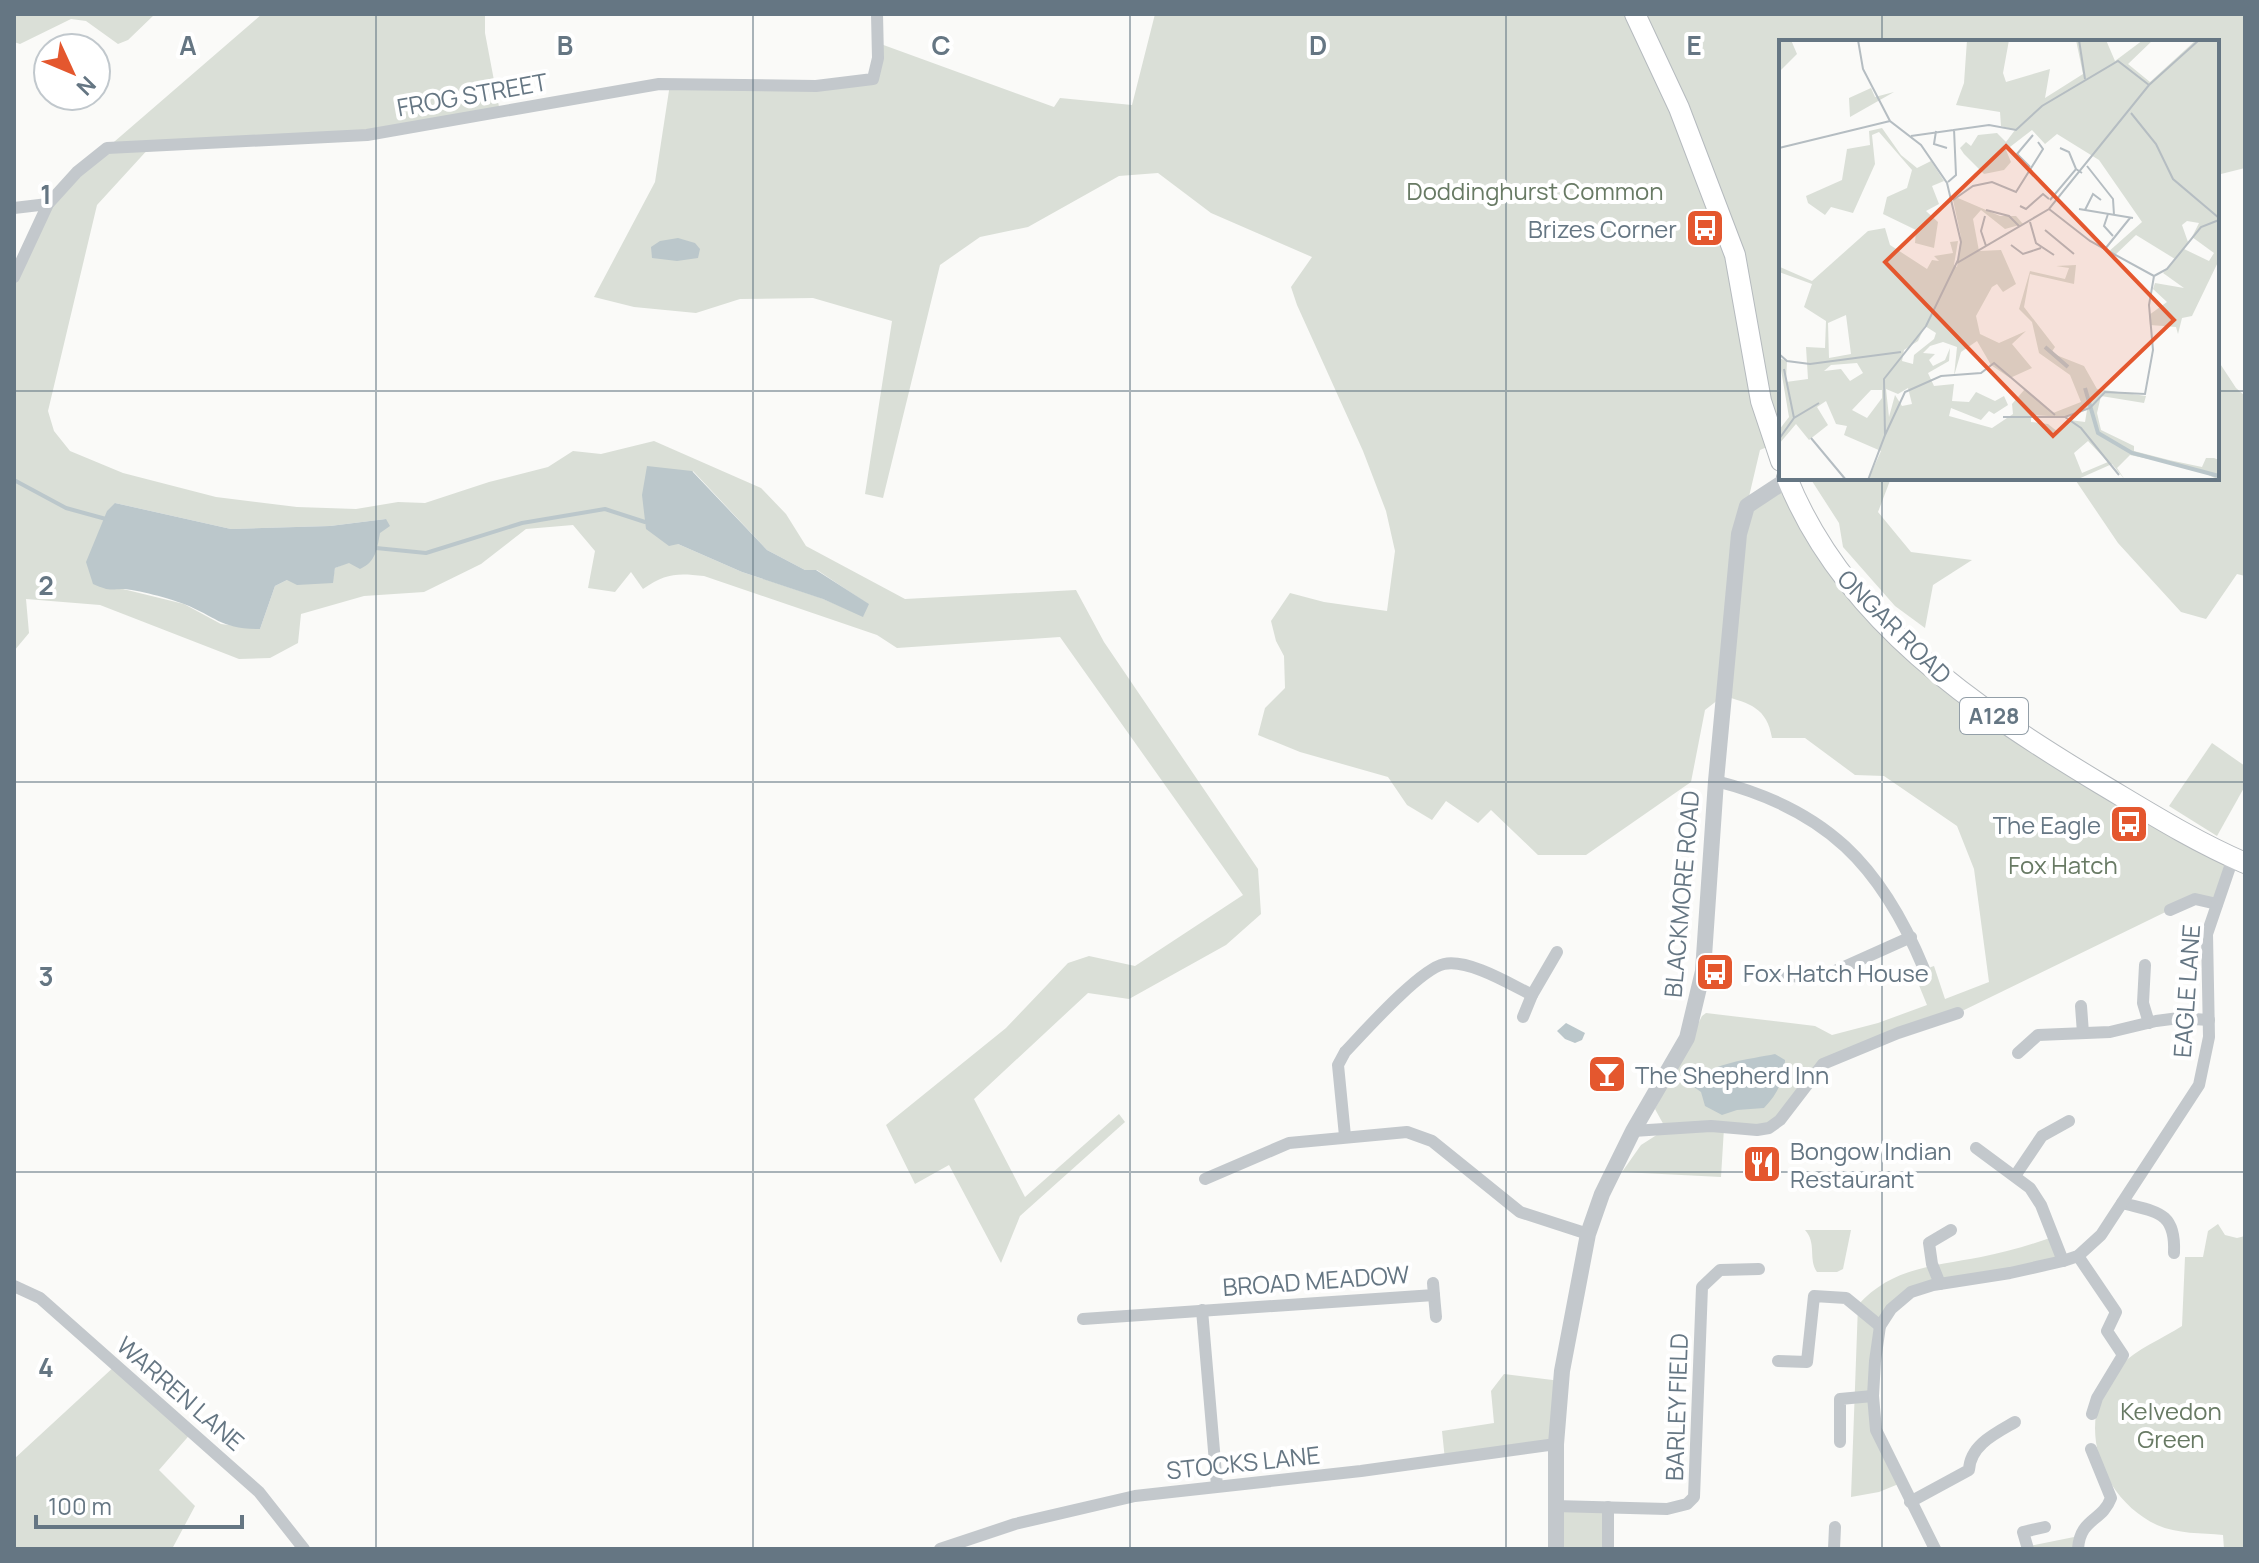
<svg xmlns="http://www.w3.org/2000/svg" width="2259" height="1563" viewBox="0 0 2259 1563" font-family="Manrope,sans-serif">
	<rect width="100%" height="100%" fill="#fafaf8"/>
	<!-- green -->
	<g fill="#dadfd7" fill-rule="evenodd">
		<polygon points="14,14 155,14 128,40 118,44 86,21 71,19 20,44 14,42"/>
		<path d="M262 14H485V33L500 112 367 135 151 146 97 205 48 411 54 431 70 451 123 473 216 497 297 507 356 509 398 502 425 503 489 482 548 467 573 451 601 454 654 441 761 488 786 514 806 546 905 599 1076 590 1104 642 1258 869 1261 914 1226 945 1129 999 1088 993 974 1099 1025 1197 1119 1114 1125 1122 1020 1216 1001 1263 949 1165 915 1184 886 1125 1006 1028 1068 963 1089 956 1135 966 1243 895 1060 637 897 648 877 635 704 576C677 573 666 573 643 589L631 572 615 592 588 588 595 551 573 525 526 529 481 564 424 592 364 596 301 614 298 643 270 658 239 659 100 605 26 599 29 633 14 651V277L48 204 107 148ZM693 471 767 550 805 570H817L868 604 863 616 821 598 742 572 678 544ZM115 503 231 529 330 526 386 519C377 540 357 560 335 568L332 583 287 580 275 586 260 629 221 624 184 604 123 589Z"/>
		<path d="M1155 14H2245V168L2217 175V42H1781V441L1760 450 1747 505 1788 479 1808 524 1937 673 2233 858 2217 904 2184 903 1958 1013 1833 1061 1773 1125 1724 1128 1721 1177 1622 1172 1641 1145 1666 1129 1655 1109 1702 1016 1706 1013 1815 1026 1832 1035 1878 1023 1927 1005 1914 973 1934 966 1945 999 1989 982 1974 869 1957 826 1884 776 1855 775 1805 738H1772C1767 708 1750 703 1723 696L1705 710 1691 782 1586 855H1538L1491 810 1478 823 1446 801 1432 820 1407 805 1388 777 1300 752 1258 735 1265 708 1285 688 1284 656 1276 641 1271 621 1290 593 1324 602 1387 611 1395 551 1386 511 1363 451 1297 305 1291 287 1312 257 1211 213 1158 173 1119 176 1028 227 980 237 940 265 883 498 865 494 892 321 813 298 740 299 696 313 634 307 594 297 655 182 670 84 873 79 878 43 1054 107 1060 98 1132 105Z"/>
		<polygon points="2217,359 2236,388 2245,396 2245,576 2237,574 2206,619 2181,612 2118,543 2074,478 2217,478"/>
		<polygon points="1810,478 1891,478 1878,512 1911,552 1972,560 1933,585 1925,628 1895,606 1843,547 1839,523"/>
		<polygon points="2212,743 2245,766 2245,786 2217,836 2169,806"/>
		<path d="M2218 1224 2225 1235 2237 1238 2245 1236V1549H2224L2223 1535C2202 1533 2177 1534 2157 1525 2098 1497 2072 1416 2120 1366 2136 1349 2162 1339 2182 1326L2185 1257H2203L2208 1231Z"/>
		<path d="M1805 1230H1851L1843 1269 1837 1272H1817C1808 1259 1817 1243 1805 1230Z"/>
		<path d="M2053 1237 2063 1261 1911 1292 1880 1326 1876 1430 1901 1483 1879 1492 1851 1497 1858 1305C1892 1267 1935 1266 1981 1257 2006 1252 2030 1245 2053 1237Z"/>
		<polygon points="116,1365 193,1431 159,1470 195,1506 172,1549 14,1549 14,1459"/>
		<polygon points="1504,1374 1561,1381 1556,1444 1445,1460 1442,1431 1494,1423 1491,1391"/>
		<polygon points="1555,1506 1608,1507 1608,1549 1556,1549"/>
		<polygon points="2079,1536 2078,1549 2015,1549"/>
	</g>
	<!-- water -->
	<g fill="#bbc7cb">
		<polygon points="678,238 695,243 700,249 698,258 677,261 652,258 651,247 660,241"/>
		<polygon points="647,466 692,471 767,550 805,570 816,570 869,604 863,617 823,599 742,572 678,544 669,546 646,529 642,495"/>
		<path d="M115 503 231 529 330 526 386 519 390 526 380 533C377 549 376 562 360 569L349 563 335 568 333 583 297 585 287 580 275 586 260 629C220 629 217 617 184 604 171 599 136 589 122 589 108 590 107 590 93 584L86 562 107 511Z"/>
		<polygon points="1566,1023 1585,1033 1582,1040 1575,1043 1565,1039 1557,1031"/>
		<path d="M1775 1054 1785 1060C1785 1079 1777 1095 1764 1108L1737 1110 1722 1115 1705 1106 1701 1092 1694 1087C1701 1063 1753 1059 1775 1054Z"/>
	</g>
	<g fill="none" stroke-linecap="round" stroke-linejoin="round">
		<!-- stream -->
		<g stroke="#bbc7cb" stroke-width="4">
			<polyline points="14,480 66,508 106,519"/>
			<polyline points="376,548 426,553 522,523 605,509 645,522"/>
		</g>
		<!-- primary casing -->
		<g stroke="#b5babe" stroke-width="22">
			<g id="primary">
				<polyline points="1635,14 1679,108 1735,255 1761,401 1781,461"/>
				<path d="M1787 478C1844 620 1975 708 2101 784 2148 812 2194 841 2245 863"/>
			</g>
		</g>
		<!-- minor -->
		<g stroke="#c3c8cc" stroke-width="12">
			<polyline points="14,208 48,204"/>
			<polyline points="14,277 48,204 77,172 107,148 367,135 659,84 816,86 873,79 878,58 877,14"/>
			<path d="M1716 781C1826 809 1881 865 1924 969"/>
			<polyline points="2170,910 2195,899 2217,904"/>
			<polyline points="2145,965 2143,1003 2149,1023"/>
			<polyline points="1763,972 1807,978 1824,976 1911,937"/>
			<polyline points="2081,1006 2083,1033"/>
			<polyline points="1523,1017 1532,995"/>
			<polyline points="2018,1053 2038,1035 2110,1032 2156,1021 2179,1018 2209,1020"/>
			<polyline points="1633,1131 1711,1126 1757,1130 1769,1128 1780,1120 1823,1064 1898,1033 1958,1013"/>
			<path d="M1345 1136 1338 1065 1345 1052C1364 1032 1420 969 1444 964 1469 959 1510 984 1532 995L1557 952"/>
			<polyline points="1976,1148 2030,1188 2041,1205 2063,1261"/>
			<polyline points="2015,1176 2042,1136 2069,1121"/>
			<polyline points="1205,1179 1289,1143 1407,1132 1432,1141 1520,1212 1588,1234"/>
			<path d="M2122 1203C2156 1212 2176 1211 2174 1253"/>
			<polyline points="2078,1256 2116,1312 2107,1331 2123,1355 2097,1398 2092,1414"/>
			<polyline points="1940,1284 1932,1264 1929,1243 1951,1230"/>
			<polyline points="14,1286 40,1298 259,1492 304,1549"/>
			<polyline points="1434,1295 1436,1317"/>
			<polyline points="1202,1310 1217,1486"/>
			<polyline points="1083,1319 1434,1295 1433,1283"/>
			<polyline points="1778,1361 1807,1362 1814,1296 1846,1298 1880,1326"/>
			<polyline points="1840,1442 1840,1399 1873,1396"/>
			<path d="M1910 1502 1969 1470C1970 1445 1996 1433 2015 1422"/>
			<polyline points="1555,1506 1667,1509 1687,1504 1694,1497 1702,1287 1720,1270 1759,1269"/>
			<polyline points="940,1549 1015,1524 1135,1496 1361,1471 1556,1444"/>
			<polyline points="1608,1549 1608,1507"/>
			<polyline points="1834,1549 1835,1527"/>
			<polyline points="1935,1549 1876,1430 1873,1396 1875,1361 1880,1326 1891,1309 1911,1292 1933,1285 2010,1273 2063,1261 2078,1256 2101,1235 2199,1085 2209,1037 2207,934 2233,858"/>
			<polyline points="2028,1549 2023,1532 2045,1527"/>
			<path d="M2078 1549C2080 1518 2102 1522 2111 1498L2091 1449"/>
		</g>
		<!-- tertiary -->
		<polyline stroke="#c3c8cc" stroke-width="16" points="1556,1549 1556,1444 1562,1371 1588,1234 1602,1194 1633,1131 1687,1038 1703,971 1716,781 1739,534 1747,506 1788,479"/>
		<!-- primary -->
		<use href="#primary" stroke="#fff" stroke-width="20"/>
	</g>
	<!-- grid -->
	<path fill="none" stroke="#657683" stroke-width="2" stroke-opacity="0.55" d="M376 14V1549M753 14V1549M1130 14V1549M1506 14V1549M1882 14V42M14 391H1781M2217 391H2245M1882 478V1549M14 782H2245M14 1172H2245"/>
	<!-- icons -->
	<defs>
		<g id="bus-square" transform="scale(2)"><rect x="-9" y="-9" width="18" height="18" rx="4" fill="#e4572e" stroke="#fff"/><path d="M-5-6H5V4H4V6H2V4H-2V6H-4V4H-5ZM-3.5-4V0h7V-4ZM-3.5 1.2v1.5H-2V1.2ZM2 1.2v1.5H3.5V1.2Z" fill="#fff"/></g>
		<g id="bar-square" transform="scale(2)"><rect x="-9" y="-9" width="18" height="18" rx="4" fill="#e4572e" stroke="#fff"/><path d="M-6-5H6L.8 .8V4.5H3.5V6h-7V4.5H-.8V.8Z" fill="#fff"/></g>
		<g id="restaurant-square" transform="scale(2)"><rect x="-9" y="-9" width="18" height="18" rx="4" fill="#e4572e" stroke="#fff"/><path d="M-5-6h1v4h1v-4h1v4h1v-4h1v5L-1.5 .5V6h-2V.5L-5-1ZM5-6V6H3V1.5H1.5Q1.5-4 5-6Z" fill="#fff"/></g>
	</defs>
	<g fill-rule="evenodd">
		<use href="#bus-square" x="1705" y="228"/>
		<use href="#bus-square" x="2129" y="824"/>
		<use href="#bus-square" x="1715" y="972"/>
		<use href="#bar-square" x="1607" y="1074"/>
		<use href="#restaurant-square" x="1762" y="1164"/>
	</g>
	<g text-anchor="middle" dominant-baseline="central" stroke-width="8" stroke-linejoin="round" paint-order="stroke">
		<!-- shield labels -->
		<rect fill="#fff" stroke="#939fa8" stroke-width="2" x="1960" y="698" width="68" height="36" rx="6"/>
		<g font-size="22" font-weight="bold" fill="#657683">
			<text x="1994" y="716">A128</text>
		</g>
		<!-- street labels -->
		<g font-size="24" fill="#657683" stroke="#fff">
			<text transform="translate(472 94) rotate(-10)">FROG STREET</text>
			<text transform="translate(1895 626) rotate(45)">ONGAR ROAD</text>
			<text transform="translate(1681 894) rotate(-85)">BLACKMORE ROAD</text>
			<text transform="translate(2186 991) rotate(-86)">EAGLE LANE</text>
			<text transform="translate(1316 1280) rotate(-4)">BROAD MEADOW</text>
			<text transform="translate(181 1393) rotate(41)">WARREN LANE</text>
			<text transform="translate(1676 1407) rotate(-88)">BARLEY FIELD</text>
			<text transform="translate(1243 1462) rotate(-6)">STOCKS LANE</text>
		</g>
		<!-- park labels -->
		<g font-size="24" fill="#687a64" stroke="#fff">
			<text x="1535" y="190">Doddinghurst Common</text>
			<text x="2063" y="864">Fox Hatch</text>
			<text x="2171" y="1410">Kelvedon<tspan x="2171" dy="28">Green</tspan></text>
		</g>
		<!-- poi labels -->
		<g font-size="24" fill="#657683" stroke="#fff" text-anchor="start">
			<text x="1677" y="228" text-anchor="end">Brizes Corner</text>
			<text x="2101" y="824" text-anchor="end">The Eagle</text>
			<text x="1743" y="972">Fox Hatch House</text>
			<text x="1635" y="1074">The Shepherd Inn</text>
			<text x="1790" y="1150">Bongow Indian<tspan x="1790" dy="28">Restaurant</tspan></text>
		</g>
	</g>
	<!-- overview -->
	<g transform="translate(1779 40)">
		<rect width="440" height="440" fill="#fafaf8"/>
		<path d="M0 0H12L18 14 0 32ZM188 0H230L224 33 227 42 271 29 266 58 304 34 297 0H327L336 21 364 0H374L349 24 371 42 417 0H440V220L413 276 403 278 399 294 397 287 371 285 370 275 388 262 374 249 376 243 405 248 384 233 396 219 357 195 335 216 328 213 363 182 320 120 278 94 266 104 253 90 227 110 232 122 225 130 205 134 185 114 181 108 187 102 192 106 199 95 218 93 227 102 236 90 222 86 221 72 177 65 185 43ZM408 181 420 183 413 197 435 213 430 221 405 209 409 202 403 185ZM92 48 96 57 115 52 71 77 70 58ZM103 88 122 115 138 128 152 121 165 141 153 146 160 164 147 171 159 182 155 208 136 203 137 190 104 174 108 157 128 148 133 130 100 92 93 95 96 124 74 173 52 167 46 175 29 163 27 156 63 140 68 109 91 105 90 91ZM179 158 221 176H237L244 184 226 189 202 170 194 179 200 211 222 210 237 244 224 252 218 244 213 247 197 276 201 294 220 303 247 291 233 304 253 328 231 338 212 325 198 301 182 312 175 336 178 307 164 302 151 306 144 313 156 314 150 320 154 326 166 320 171 308 170 321 149 333 155 346 175 344 173 361 190 362 197 352 216 361 225 356 229 365 215 374 210 371 202 380 172 368 170 376 213 388 234 374 233 364 246 349 274 373 302 362 291 335 260 313 253 282 240 269 251 231 286 239 290 228 277 226 297 225 295 244 251 234 245 267 276 307 272 313 305 326 318 349 367 356 365 363 322 356 318 373 322 390 355 406V411L390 420 423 427 427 418H435L440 420V440L417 429 351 415 338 428 346 440 333 424 297 440H89L102 411 65 395 68 386 57 384 47 361 38 367 49 385 30 400 17 384 0 404V390L10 377 0 318 8 321 7 342 29 339 27 307 46 308 47 281 25 267 33 244 0 232V210L1 227 33 241 89 191 106 188 111 205 148 229 153 220 160 221 155 216 174 213 171 202 179 201 175 225 178 227 182 197 174 160ZM67 275 72 314 50 318 49 283ZM146 286 157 293 155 299 135 315 134 324 123 321 125 310 139 301ZM78 323 84 333 71 341 62 329 45 331 52 325ZM129 348 133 364 123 366 116 355 110 377 107 349 119 354ZM92 350H103V358L88 378 73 370ZM308 370 306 382 291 380 279 392 269 384 252 382V375L286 377ZM309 401 329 422 303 433 295 413Z" fill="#dadfd7" fill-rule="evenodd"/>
		<path fill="none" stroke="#bbc7cb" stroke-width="4" d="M266 307 289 327M306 348 319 393 353 413 440 436"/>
		<path fill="none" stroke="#b5bdc2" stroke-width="2" d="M79 0 84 29 111 81 142 105 168 143 182 202 179 220 147 286 105 339 106 395 89 440M300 0 306 39M352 73 377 104 394 139 440 178M157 91 155 104 168 108M132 96 210 85 237 90 263 66 339 21 370 45M0 108 111 81M281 108 290 112 297 129M308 126 334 159 335 175M251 127 238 114 254 95M169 142 177 135 175 89M174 160 194 146 213 142 237 152 264 109 259 102M271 160 297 129 303 133M241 166 247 169 264 154 270 159M270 169 311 201 375 236M300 169 354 178M207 170 230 176 240 186M306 170 314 154 322 160M329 174 325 186 334 196M206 176 202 191 207 206M251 182 257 203 275 215M266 190 295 214M232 205 244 214 262 208M326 209 351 178M178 223 270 169 370 45 420 0M375 236 388 229 422 187 440 180M0 314 8 321 31 324 122 312M5 329 15 378M224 377H286L311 368 326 352 366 354 374 310 370 265 375 236M286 377 302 388 340 435M106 395 126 352 162 336 202 333 215 323 276 375M32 398 67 440M0 399 15 378 40 363"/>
		<path fill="#e4572e" fill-opacity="0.15" stroke="#e4572e" stroke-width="4" d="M227 106 395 280 274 396 106 222Z"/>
		<rect width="440" height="440" fill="none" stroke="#657683" stroke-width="4"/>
	</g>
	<g font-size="26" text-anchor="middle" font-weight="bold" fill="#657683" stroke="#fff" stroke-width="8" stroke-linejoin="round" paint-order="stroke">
		<text x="188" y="55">A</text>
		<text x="565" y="55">B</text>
		<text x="941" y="55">C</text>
		<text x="1318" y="55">D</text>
		<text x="1694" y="55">E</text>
		<text x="46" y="204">1</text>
		<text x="46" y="595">2</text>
		<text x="46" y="986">3</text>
		<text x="46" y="1377">4</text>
	</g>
	<!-- border -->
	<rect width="2259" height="1563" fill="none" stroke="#657683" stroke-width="32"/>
	<!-- north arrow -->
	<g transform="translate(72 72) rotate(134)"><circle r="38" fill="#ffffff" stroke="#c1c8cd" stroke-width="2"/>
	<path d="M0-6L14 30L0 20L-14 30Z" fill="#e4572e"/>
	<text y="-12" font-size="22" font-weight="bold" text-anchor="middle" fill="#657683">N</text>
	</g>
	<!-- scale -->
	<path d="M36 1515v12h206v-12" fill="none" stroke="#657683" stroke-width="4"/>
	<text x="48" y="1515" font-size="24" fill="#657683" stroke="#ffffff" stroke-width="6" paint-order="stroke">100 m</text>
</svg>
